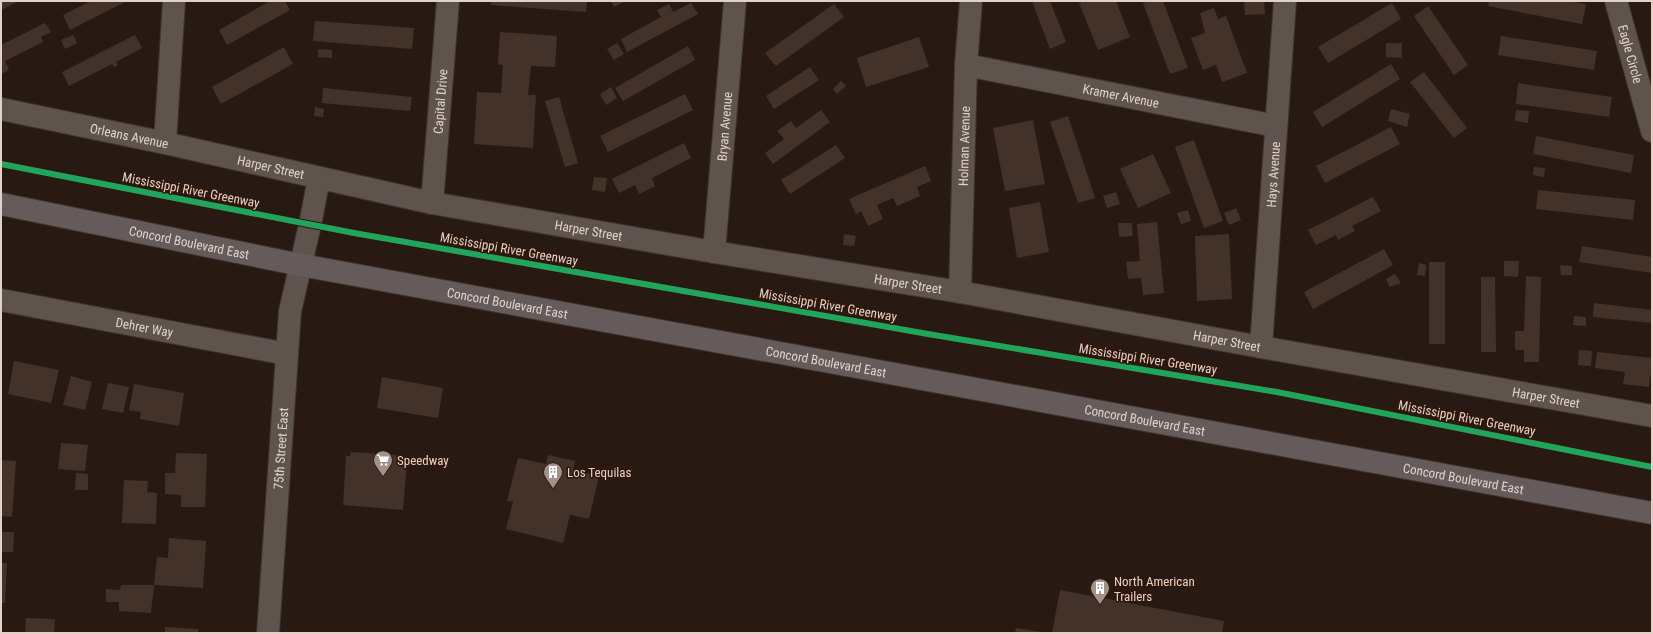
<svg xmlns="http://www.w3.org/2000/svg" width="1653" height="634" viewBox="0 0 1653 634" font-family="'Roboto Condensed',sans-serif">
	<rect width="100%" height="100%" fill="#281a13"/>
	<!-- building -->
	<g fill="#43322a">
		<polygon points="1,1 19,1 1,10"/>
		<polygon points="91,1 127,1 70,30 63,15"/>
		<polygon points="270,1 285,1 290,10 227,45 219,30"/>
		<polygon points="491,1 587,1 586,12 491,5"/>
		<polygon points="611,1 626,1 614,7"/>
		<polygon points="1032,1 1050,1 1066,42 1050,49"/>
		<polygon points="1084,1 1116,1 1130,37 1098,50 1079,3"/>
		<polygon points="1147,1 1163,1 1188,68 1170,74 1143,3"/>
		<polygon points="1244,1 1264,1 1265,14 1245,15"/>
		<polygon points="1489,1 1568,1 1586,4 1582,24 1488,6"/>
		<polygon points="691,3 698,14 627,52 621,39 661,17 657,10 669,4 673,12"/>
		<polygon points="1392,3 1401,19 1328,63 1318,47"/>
		<polygon points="834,4 844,17 776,66 765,53"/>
		<polygon points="1428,6 1468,65 1454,75 1414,16"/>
		<polygon points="1214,8 1218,19 1226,16 1247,73 1222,82 1216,65 1203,70 1191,38 1205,33 1200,13"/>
		<polygon points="315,21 414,28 412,49 313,41"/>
		<polygon points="45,23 51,32 41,37 43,42 5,61 9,70 1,74 1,45"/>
		<polygon points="500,32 557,36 555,67 531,66 528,95 536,95 533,148 474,144 477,92 501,93 503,65 498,64"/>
		<polygon points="73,35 77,43 65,49 61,40"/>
		<polygon points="135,35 142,48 116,62 118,65 114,67 112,64 69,86 62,72"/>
		<polygon points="1501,36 1597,51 1594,70 1498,55"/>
		<polygon points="919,37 929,67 866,87 857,58"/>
		<polygon points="617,43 624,54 614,60 607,49"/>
		<polygon points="1386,43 1402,43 1402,58 1386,57"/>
		<polygon points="688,46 695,60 623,101 615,88"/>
		<polygon points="284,47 293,64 221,104 212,87"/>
		<polygon points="318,49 332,50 332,58 318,57"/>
		<polygon points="1391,64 1400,79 1322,127 1313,112"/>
		<polygon points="810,67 819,80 774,109 766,96"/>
		<polygon points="1424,72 1467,128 1454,138 1410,82"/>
		<polygon points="841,81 846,86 837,94 833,89"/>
		<polygon points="1518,83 1612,97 1609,117 1516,104"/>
		<polygon points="611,87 617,98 606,105 600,94"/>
		<polygon points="323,88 412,97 410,111 322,103"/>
		<polygon points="685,94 693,110 608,152 600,136"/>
		<polygon points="559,97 578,163 565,167 545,101"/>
		<polygon points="315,107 324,109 323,117 314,116"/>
		<polygon points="1391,109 1410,114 1407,127 1388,121"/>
		<polygon points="821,110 830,122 773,164 765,153 784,139 777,131 791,121 796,128"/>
		<polygon points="1516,110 1529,111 1528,123 1515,121"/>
		<polygon points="1068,116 1095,198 1078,203 1050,122"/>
		<polygon points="1033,120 1045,184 1005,191 993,128"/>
		<polygon points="1391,127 1400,144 1325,183 1316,166"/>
		<polygon points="1536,136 1634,155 1631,173 1533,154"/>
		<polygon points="1194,140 1223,221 1204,228 1175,147"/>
		<polygon points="684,143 691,158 652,178 655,186 639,194 635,185 619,193 612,179"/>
		<polygon points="836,145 845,158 790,194 781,180"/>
		<polygon points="1153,154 1171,193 1138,208 1120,169"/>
		<polygon points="925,166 931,181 917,187 920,196 897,206 893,198 877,205 883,219 868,226 861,211 856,214 849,199"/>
		<polygon points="1534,167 1545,168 1544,177 1533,175"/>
		<polygon points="594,177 607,178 605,192 592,190"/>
		<polygon points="1538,190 1635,200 1633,220 1536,209"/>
		<polygon points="1116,192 1120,204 1107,208 1103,196"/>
		<polygon points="1373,197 1381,211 1352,226 1355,231 1338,240 1336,235 1316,245 1308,230"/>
		<polygon points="1040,202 1049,252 1017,258 1009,208"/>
		<polygon points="1236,208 1241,220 1229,225 1224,213"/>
		<polygon points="1188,210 1191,221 1181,224 1177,213"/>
		<polygon points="1157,222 1164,293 1143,295 1141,278 1128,279 1126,262 1140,261 1137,224"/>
		<polygon points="1118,223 1132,223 1133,236 1119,237"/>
		<polygon points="844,234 856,236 854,246 843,245"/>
		<polygon points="1229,234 1232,299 1197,301 1195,236"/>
		<polygon points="1582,246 1652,257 1652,273 1579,262"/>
		<polygon points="1384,249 1393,265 1313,309 1304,292"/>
		<polygon points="1504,261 1519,261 1518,277 1504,276"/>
		<rect x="1429" y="262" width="16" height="82"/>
		<polygon points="1419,263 1426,265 1425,276 1417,275"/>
		<polygon points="1560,265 1572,266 1572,275 1561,275"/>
		<polygon points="1395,274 1401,283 1390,287 1386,279"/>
		<polygon points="1526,276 1541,277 1539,362 1524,362 1524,350 1515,350 1515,331 1524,331"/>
		<polygon points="1481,277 1495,277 1496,352 1481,352"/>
		<polygon points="1594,303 1652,310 1652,323 1593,317"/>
		<polygon points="1574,316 1586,317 1586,326 1573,325"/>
		<polygon points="1579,350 1592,351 1591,366 1578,365"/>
		<polygon points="1597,352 1652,358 1652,375 1650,375 1649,387 1623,384 1625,372 1595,368"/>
		<polygon points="14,361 59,370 51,403 8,394"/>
		<polygon points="71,376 92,382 85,410 63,405"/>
		<polygon points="382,377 443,388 438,418 377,408"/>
		<polygon points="108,383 129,387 123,413 102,409"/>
		<polygon points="134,384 184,393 179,426 140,419 141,412 129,410"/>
		<polygon points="61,443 88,445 85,471 58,469"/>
		<polygon points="351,452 397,455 397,460 407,461 403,510 343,505 346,456 350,456"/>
		<polygon points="176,453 207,454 205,507 181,507 181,495 165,494 165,473 175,473"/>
		<polygon points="548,455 575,461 573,470 599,476 589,519 570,515 563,543 506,529 513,502 507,501 518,458 546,464"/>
		<polygon points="1,460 16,461 12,517 1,516"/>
		<polygon points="76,473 88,474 88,490 75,490"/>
		<polygon points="124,480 148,481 147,492 157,493 156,524 122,523"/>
		<polygon points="1,532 14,532 13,552 1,552"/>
		<polygon points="169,538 206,541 203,588 154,585 157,557 168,558"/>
		<polygon points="1,563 7,563 5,603 1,603"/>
		<polygon points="121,585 154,585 151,613 119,611 119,602 106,602 106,589 120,590"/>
		<polygon points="1060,590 1224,621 1222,633 1052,633"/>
		<polygon points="26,618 55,619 54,633 25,633"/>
		<polygon points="165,627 198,629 198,633 165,633"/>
		<polygon points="1016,628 1041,632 1041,633 1015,633"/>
	</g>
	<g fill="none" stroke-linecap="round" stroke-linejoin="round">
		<!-- minor casing -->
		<g stroke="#3f342e" stroke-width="24">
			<g id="minor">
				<path id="s1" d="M1616 1 1652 131"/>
				<path id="s2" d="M966 65 1276 126"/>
				<path id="s3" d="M1 109 165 143 432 203 714 252 960 292 1261 347 1652 416"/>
				<polyline points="165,143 174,1"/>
				<path id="s4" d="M432 203 448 1"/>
				<path id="s5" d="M714 252 735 1"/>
				<path id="s6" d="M960 292 966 65 971 1"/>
				<path id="s7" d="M1 300 287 354"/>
				<path id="s8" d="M1261 347 1285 1"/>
				<path id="s9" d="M268 633 290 311 310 225 319 178"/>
			</g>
		</g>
		<!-- major casing -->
		<g stroke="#3f342e" stroke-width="24">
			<g id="major">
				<path id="s10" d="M1 204 301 265 1652 513"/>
			</g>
		</g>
		<!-- minor -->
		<use href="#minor" stroke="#5f534d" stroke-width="22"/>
		<!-- major -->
		<use href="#major" stroke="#645b5a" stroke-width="22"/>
		<!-- cycleway casing -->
		<g stroke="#31170a" stroke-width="8">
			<polyline id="cycleway" points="1,164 354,233 928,334 1277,392 1652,467"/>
		</g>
		<!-- cycleway -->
		<use href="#cycleway" stroke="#20a55d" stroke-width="6"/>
	</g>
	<!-- icons -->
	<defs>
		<g id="supermarket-pin" transform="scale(1)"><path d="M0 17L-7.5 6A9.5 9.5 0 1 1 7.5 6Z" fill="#a29189" stroke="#31170a"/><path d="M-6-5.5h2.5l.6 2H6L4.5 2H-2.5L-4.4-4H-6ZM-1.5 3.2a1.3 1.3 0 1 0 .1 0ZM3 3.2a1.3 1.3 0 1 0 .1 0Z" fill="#fff"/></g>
		<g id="building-pin" transform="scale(1)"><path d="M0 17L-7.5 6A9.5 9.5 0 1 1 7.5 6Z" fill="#a29189" stroke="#31170a"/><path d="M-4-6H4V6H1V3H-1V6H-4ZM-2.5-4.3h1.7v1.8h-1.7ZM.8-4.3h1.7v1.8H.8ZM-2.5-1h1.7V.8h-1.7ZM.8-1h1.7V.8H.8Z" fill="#fff"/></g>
	</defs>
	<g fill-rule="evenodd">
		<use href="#supermarket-pin" x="383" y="460"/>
		<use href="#building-pin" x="553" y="472"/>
		<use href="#building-pin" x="1100" y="588"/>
	</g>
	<g text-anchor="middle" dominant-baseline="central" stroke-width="3" stroke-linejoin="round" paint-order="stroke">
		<!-- street labels -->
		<g font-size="13" fill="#e3d1c8" stroke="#31170a">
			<text stroke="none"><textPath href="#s1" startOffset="55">Eagle Circle</textPath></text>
			<text stroke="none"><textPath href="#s2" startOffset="158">Kramer Avenue</textPath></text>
			<text stroke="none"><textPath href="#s4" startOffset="102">Capital Drive</textPath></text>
			<text stroke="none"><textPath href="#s5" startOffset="126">Bryan Avenue</textPath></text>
			<text stroke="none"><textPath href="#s3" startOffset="131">Orleans Avenue</textPath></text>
			<text stroke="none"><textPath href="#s6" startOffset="146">Holman Avenue</textPath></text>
			<text stroke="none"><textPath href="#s3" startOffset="276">Harper Street</textPath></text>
			<text stroke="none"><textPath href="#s8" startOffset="173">Hays Avenue</textPath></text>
			<text transform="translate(191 190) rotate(11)">Mississippi River Greenway</text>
			<text stroke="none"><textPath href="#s3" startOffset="600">Harper Street</textPath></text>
			<text stroke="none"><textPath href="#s10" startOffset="192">Concord Boulevard East</textPath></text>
			<text transform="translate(509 249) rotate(10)">Mississippi River Greenway</text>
			<text stroke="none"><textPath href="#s3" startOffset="924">Harper Street</textPath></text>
			<text stroke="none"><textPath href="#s10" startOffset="516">Concord Boulevard East</textPath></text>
			<text transform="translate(828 305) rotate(10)">Mississippi River Greenway</text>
			<text stroke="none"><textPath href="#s7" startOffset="146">Dehrer Way</textPath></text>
			<text stroke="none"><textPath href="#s3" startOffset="1248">Harper Street</textPath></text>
			<text transform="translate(1148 359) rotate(9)">Mississippi River Greenway</text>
			<text stroke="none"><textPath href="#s10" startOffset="840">Concord Boulevard East</textPath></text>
			<text stroke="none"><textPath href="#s3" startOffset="1572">Harper Street</textPath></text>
			<text transform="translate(1467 418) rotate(11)">Mississippi River Greenway</text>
			<text stroke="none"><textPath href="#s10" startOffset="1164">Concord Boulevard East</textPath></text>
			<text stroke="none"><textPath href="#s9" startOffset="185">75th Street East</textPath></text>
			<text stroke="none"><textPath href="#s10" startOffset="1488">Concord Boulevard East</textPath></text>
		</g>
		<!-- poi labels -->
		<g font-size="13" fill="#e3d1c8" stroke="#31170a" text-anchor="start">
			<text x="397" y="460">Speedway</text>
			<text x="567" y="472">Los Tequilas</text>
			<text x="1114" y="581">North American<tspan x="1114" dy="15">Trailers</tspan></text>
		</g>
	</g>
	<!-- border -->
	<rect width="1653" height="634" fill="none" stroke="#e3d1c8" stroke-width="4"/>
</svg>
